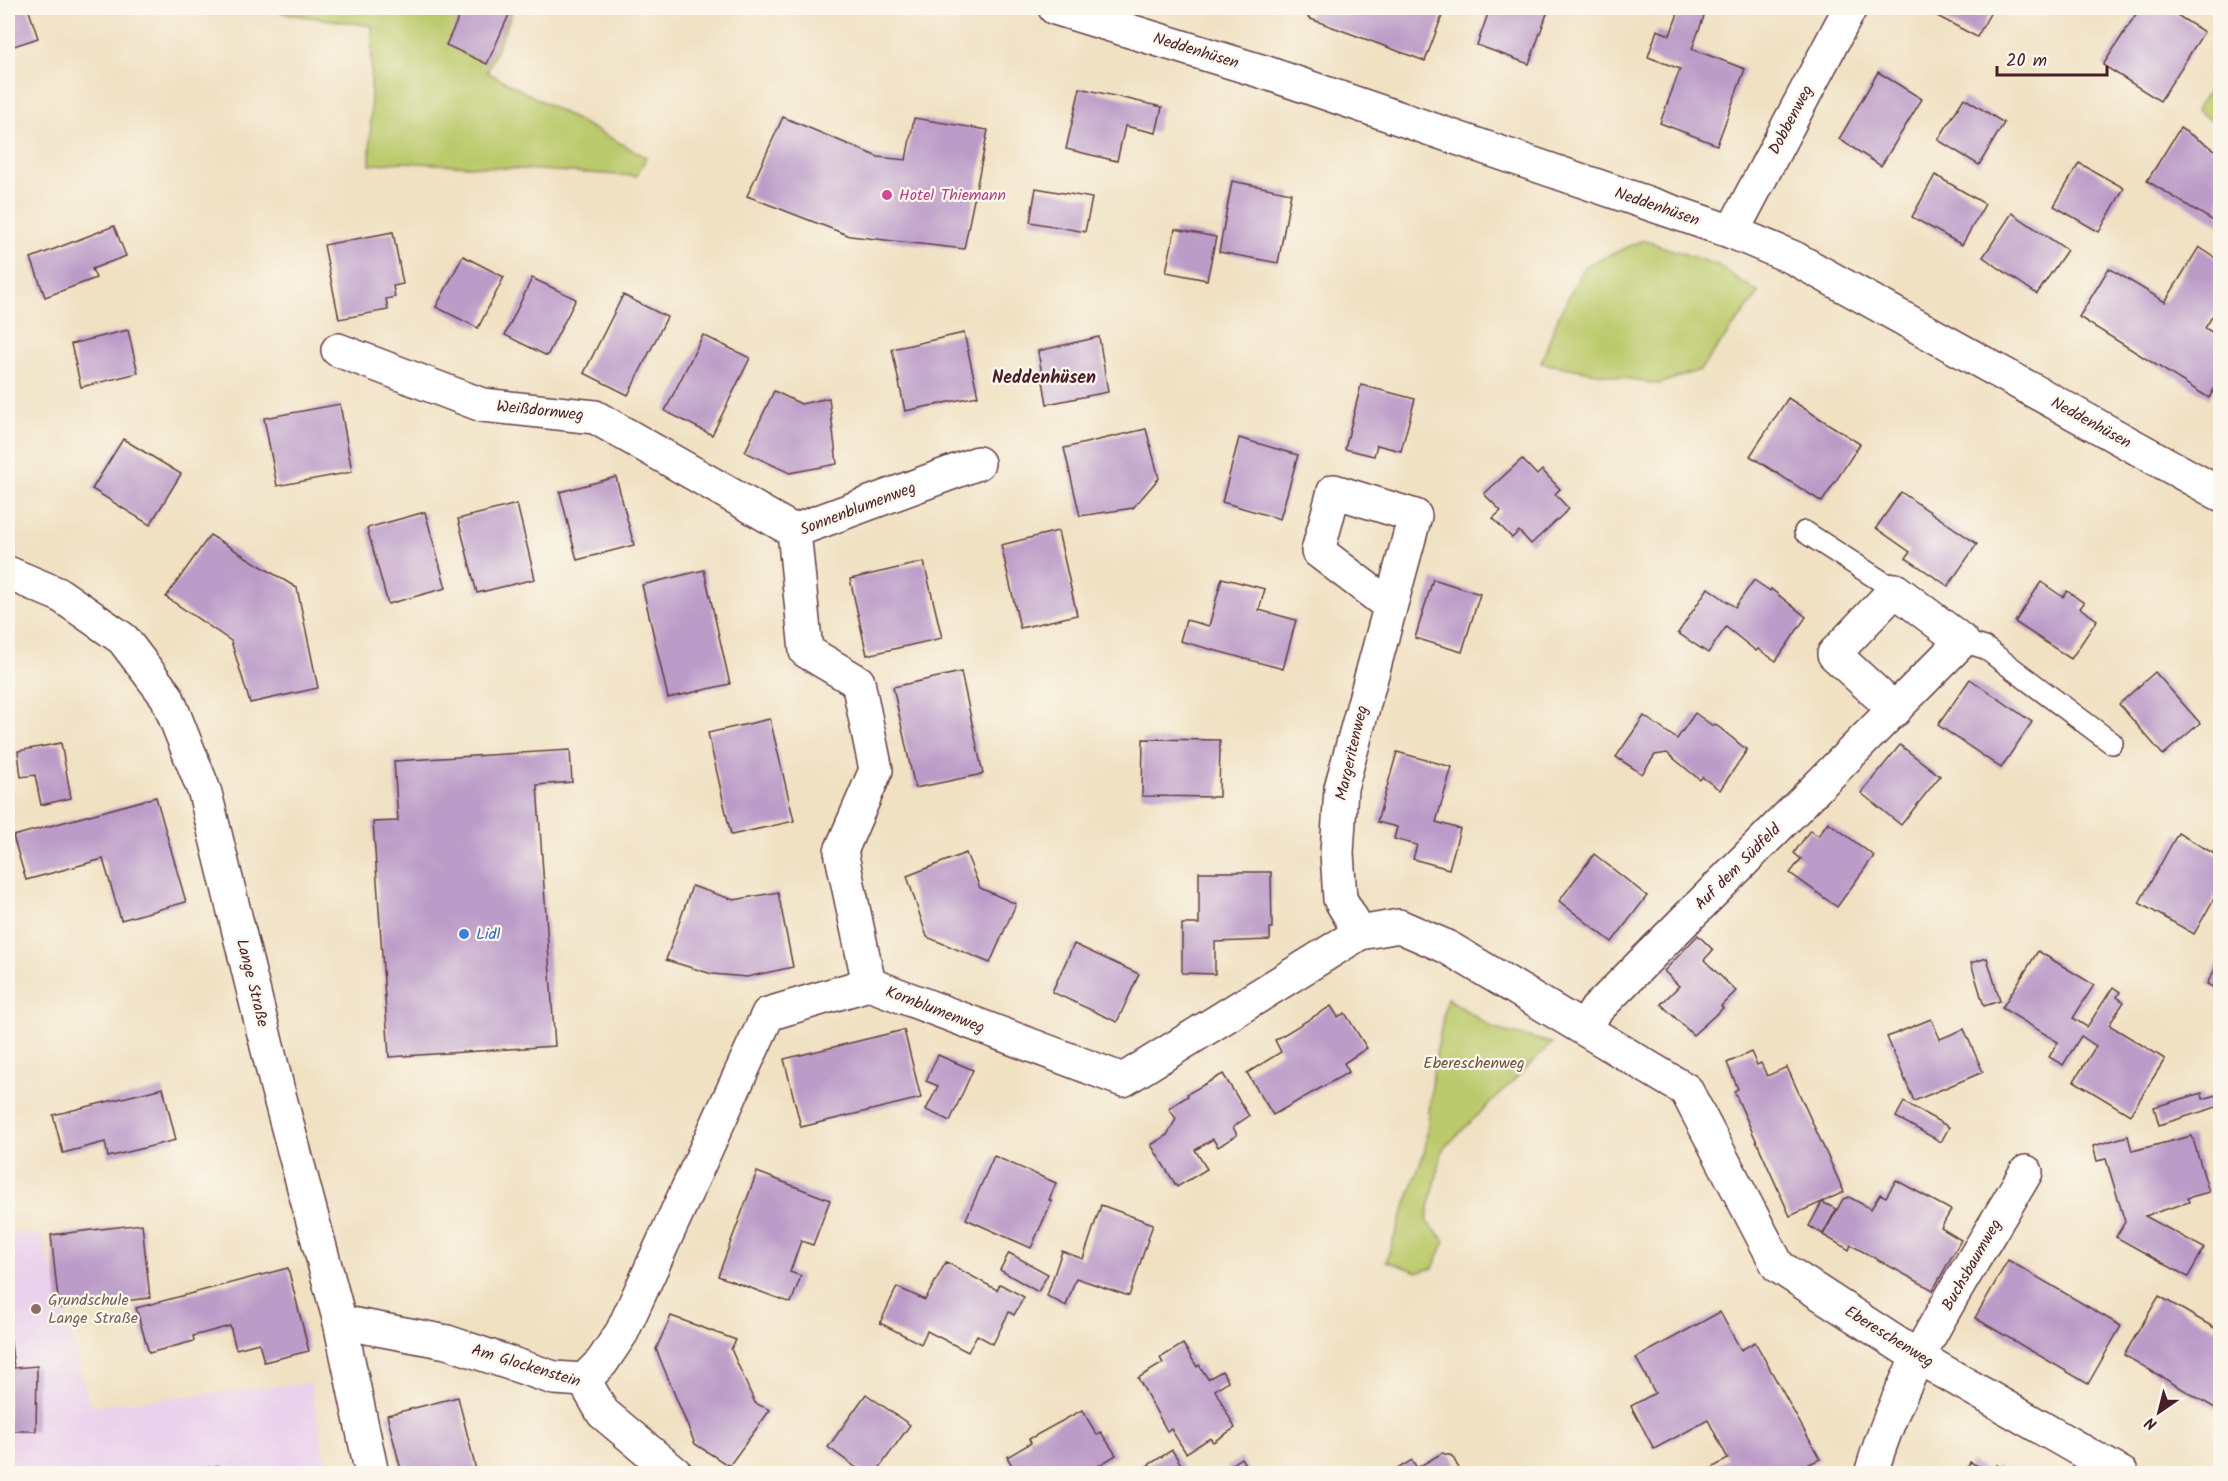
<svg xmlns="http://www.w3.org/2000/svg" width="2228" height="1481" viewBox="0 0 2228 1481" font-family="Kalam,sans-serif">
	<rect width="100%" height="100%" fill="#fbf7ec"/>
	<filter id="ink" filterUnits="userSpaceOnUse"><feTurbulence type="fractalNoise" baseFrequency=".0167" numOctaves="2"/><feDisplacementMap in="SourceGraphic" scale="12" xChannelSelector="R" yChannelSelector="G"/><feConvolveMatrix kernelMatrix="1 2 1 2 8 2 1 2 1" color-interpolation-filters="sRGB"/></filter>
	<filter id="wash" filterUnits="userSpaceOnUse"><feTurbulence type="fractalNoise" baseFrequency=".008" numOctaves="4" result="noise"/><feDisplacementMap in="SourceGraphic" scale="24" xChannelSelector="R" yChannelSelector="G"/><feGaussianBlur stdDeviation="1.35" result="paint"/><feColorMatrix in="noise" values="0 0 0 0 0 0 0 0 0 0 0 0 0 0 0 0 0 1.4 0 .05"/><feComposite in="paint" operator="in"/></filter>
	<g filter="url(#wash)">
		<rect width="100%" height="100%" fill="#f0e1c3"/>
		<!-- built -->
		<polygon fill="#ead1ec" points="8,1232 42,1234 91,1406 310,1383 329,1473 8,1474"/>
		<!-- green -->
		<g fill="#bbca6c" stroke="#82744c" stroke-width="1.5">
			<polygon points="268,8 514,8 487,72 646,157 637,176 401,162 370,165 372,26 283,13"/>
			<polygon points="2220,72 2220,126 2196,110"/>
			<polygon points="1643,240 1717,265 1759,293 1700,370 1658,384 1541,363 1559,315 1585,266"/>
			<polygon points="1447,998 1494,1029 1552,1043 1443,1149 1426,1221 1445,1241 1433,1268 1418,1272 1386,1261 1425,1150 1434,1065"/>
		</g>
		<g id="blocks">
			<!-- building -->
			<g fill="#bb9cc8">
				<polygon points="8,8 28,8 38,38 8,48"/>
				<polygon points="463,8 512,8 487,64 446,45"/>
				<polygon points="1312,8 1445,8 1425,61 1308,18"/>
				<polygon points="1490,8 1549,8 1529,64 1477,45"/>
				<polygon points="1680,8 1704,16 1692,49 1745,69 1717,145 1660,123 1680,69 1648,57 1657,30 1670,35"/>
				<polygon points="1922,8 1993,8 1977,37"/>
				<polygon points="2140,8 2166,8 2204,32 2160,101 2103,65"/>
				<polygon points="1878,72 1922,99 1881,166 1839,139"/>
				<polygon points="1080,88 1162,107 1156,133 1125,126 1117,161 1066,149"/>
				<polygon points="1964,98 2004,123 1979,165 1938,140"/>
				<polygon points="783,117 878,157 906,160 914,118 988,130 964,249 850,236 747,196"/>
				<polygon points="2180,128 2220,153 2220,225 2147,181"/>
				<polygon points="2079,163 2124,188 2099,232 2054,206"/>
				<polygon points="1935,175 1985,204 1962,245 1912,217"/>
				<polygon points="1232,181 1291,193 1278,263 1219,252"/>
				<polygon points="1036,188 1092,198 1085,232 1030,222"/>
				<polygon points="2012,213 2067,250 2037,294 1983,257"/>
				<polygon points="114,226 126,256 92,269 96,278 45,297 31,258"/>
				<polygon points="1175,229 1216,237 1207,280 1166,272"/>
				<polygon points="393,232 403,284 393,286 395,297 386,299 388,310 339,319 324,245"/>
				<polygon points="2199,247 2220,261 2220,304 2205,328 2220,337 2220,379 2209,398 2079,317 2109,268 2165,302"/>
				<polygon points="463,256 504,277 478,328 436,307"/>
				<polygon points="532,278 576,299 547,356 505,335"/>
				<polygon points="623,295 667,317 628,395 584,373"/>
				<polygon points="128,330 138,373 81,387 71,344"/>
				<polygon points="964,333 978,396 905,411 892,349"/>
				<polygon points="703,335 750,358 712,435 665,411"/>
				<polygon points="1099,337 1108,392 1047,404 1038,351"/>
				<polygon points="1361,385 1415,399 1401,451 1377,445 1374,456 1345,449"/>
				<polygon points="774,391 801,404 829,398 837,464 790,473 745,452"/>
				<polygon points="1788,398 1860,444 1822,502 1750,456"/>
				<polygon points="340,404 352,472 277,486 264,418"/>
				<polygon points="1146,429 1159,478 1133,508 1080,516 1064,448"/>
				<polygon points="1239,438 1298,455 1280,519 1222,502"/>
				<polygon points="123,439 181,474 150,525 92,489"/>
				<polygon points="1522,459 1537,475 1542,470 1560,489 1555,494 1569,509 1531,544 1519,531 1512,538 1493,518 1501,511 1484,494"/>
				<polygon points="616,477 634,545 577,560 560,492"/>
				<polygon points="1901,492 1977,544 1948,586 1906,558 1910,552 1876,528"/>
				<polygon points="517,504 535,579 477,593 458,519"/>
				<polygon points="425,512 446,588 388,604 367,528"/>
				<polygon points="1058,531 1077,615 1020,628 1001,545"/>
				<polygon points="210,535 297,588 318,688 250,703 231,641 166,597"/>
				<polygon points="924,562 942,638 867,655 850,579"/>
				<polygon points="704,570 730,684 668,698 642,585"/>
				<polygon points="1222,578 1265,589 1259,610 1296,620 1283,669 1180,641 1186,620 1209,626"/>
				<polygon points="1433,579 1480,594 1462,652 1415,638"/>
				<polygon points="1754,580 1770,591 1771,589 1806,617 1776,661 1758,649 1756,651 1726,627 1708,653 1678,633 1708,588 1735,607"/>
				<polygon points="2041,582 2063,597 2067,591 2084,603 2080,608 2097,620 2071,659 2015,622"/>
				<polygon points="961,672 983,774 915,788 893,687"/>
				<polygon points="2155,672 2200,723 2163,755 2119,704"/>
				<polygon points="1970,679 2032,722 2001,768 1938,725"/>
				<polygon points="1695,713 1713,726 1715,724 1747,750 1720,790 1702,777 1700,780 1667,753 1655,755 1642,774 1616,757 1644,716 1677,739"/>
				<polygon points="770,719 794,821 731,835 708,733"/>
				<polygon points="1143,739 1220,740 1219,797 1142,796"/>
				<polygon points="61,743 71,798 41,805 35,775 21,777 18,751"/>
				<polygon points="1900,745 1940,776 1901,825 1861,793"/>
				<polygon points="570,750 572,782 537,785 555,1046 389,1057 373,822 398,821 394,761"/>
				<polygon points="1397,752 1452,767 1436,822 1460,829 1449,869 1413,859 1417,845 1394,839 1397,827 1377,822"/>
				<polygon points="156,797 186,902 121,920 103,859 26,880 13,836"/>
				<polygon points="1828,822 1874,856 1837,907 1790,873 1801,859 1794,853 1810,830 1818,836"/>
				<polygon points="2178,833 2220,857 2220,888 2194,934 2139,903"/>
				<polygon points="966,853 980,888 1016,904 990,963 927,937 907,876"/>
				<polygon points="1594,854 1647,896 1612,942 1559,901"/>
				<polygon points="1199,872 1271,872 1272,928 1270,928 1270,940 1215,942 1215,974 1182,973 1182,924 1199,924"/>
				<polygon points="692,886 734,900 778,892 793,967 747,977 712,974 666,960"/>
				<polygon points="1698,935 1713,950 1704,960 1736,991 1721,1006 1723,1008 1693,1035 1661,1004 1679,986 1664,971"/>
				<polygon points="1074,944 1139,974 1117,1022 1052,992"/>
				<polygon points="2038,951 2094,985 2073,1018 2087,1027 2113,987 2120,992 2117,997 2124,1002 2109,1025 2165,1059 2130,1115 2074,1081 2096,1046 2081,1036 2063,1065 2049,1057 2058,1042 2002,1008"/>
				<polygon points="1987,958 2000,1001 1984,1006 1971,963"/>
				<polygon points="2220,960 2220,991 2207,984"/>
				<polygon points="1331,1006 1338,1017 1345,1013 1367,1048 1344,1063 1349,1072 1273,1115 1247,1073 1281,1052 1275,1040"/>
				<polygon points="1931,1019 1940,1039 1964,1029 1983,1072 1914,1101 1887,1037"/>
				<polygon points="904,1030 921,1098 801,1127 784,1059"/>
				<polygon points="1751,1052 1757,1065 1761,1063 1767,1076 1787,1067 1844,1192 1822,1202 1836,1209 1823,1234 1809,1226 1822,1202 1790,1216 1734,1091 1738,1089 1727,1063"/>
				<polygon points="938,1055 973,1070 950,1121 926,1110 938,1086 926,1081"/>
				<polygon points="1223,1074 1249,1116 1233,1127 1237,1135 1218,1147 1213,1139 1195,1150 1207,1169 1177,1187 1151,1145 1167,1135 1176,1119 1169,1108 1188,1096 1187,1094"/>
				<polygon points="163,1088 176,1140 108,1157 105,1142 63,1153 53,1115"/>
				<polygon points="2202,1093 2203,1099 2220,1094 2220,1106 2159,1125 2154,1107"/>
				<polygon points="1904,1102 1949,1127 1941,1142 1896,1117"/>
				<polygon points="2128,1136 2132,1151 2192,1136 2209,1192 2187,1198 2189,1202 2145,1216 2204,1248 2188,1277 2116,1237 2125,1222 2106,1159 2097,1161 2093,1146"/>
				<polygon points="994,1156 1056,1183 1049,1200 1052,1201 1031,1248 966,1219"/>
				<polygon points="757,1172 830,1200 813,1245 801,1241 790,1272 801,1276 791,1303 718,1276"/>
				<polygon points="1896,1180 1951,1210 1941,1228 1961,1240 1933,1290 1851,1245 1849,1250 1823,1235 1843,1199 1849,1197 1871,1209 1880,1194 1886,1197"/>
				<polygon points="1101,1205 1153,1224 1136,1276 1129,1296 1076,1278 1066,1306 1047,1296 1062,1251 1083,1259"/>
				<polygon points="142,1224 150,1298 59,1308 51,1235"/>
				<polygon points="1009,1253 1048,1274 1038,1292 1000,1270"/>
				<polygon points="2008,1260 2121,1326 2088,1384 1975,1318"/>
				<polygon points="946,1262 997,1290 1000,1284 1024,1297 1014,1315 1009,1312 993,1344 977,1335 968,1352 927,1331 921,1344 880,1323 897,1287 925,1300"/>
				<polygon points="288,1268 309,1351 264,1362 259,1343 236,1349 230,1326 193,1336 194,1341 149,1353 136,1308"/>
				<polygon points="2159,1296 2220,1331 2220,1411 2124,1355"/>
				<polygon points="1720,1312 1741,1350 1755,1342 1820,1459 1795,1471 1796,1474 1701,1474 1728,1459 1708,1420 1654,1449 1631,1406 1655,1393 1636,1358"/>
				<polygon points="671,1316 736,1340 731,1349 755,1403 770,1410 729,1466 695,1444 656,1349"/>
				<polygon points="8,1318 14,1368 37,1366 36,1431 8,1431"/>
				<polygon points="1183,1344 1197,1367 1199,1365 1208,1379 1222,1371 1228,1381 1215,1390 1235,1428 1213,1442 1210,1438 1186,1453 1171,1429 1167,1431 1138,1378 1163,1363 1160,1358"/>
				<polygon points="866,1394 910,1425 875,1474 865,1474 828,1447"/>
				<polygon points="458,1397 477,1474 402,1474 387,1415"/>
				<polygon points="1082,1410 1097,1435 1101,1432 1116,1455 1093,1469 1094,1471 1091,1474 1017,1474 1007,1457 1031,1443 1029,1439"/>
				<polygon points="1172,1450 1187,1474 1145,1474 1142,1469"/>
				<polygon points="1442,1453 1452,1456 1462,1474 1389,1474 1412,1460 1417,1468"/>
				<polygon points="1241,1458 1246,1466 1252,1474 1232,1474 1227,1467"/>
				<polygon points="1970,1462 1992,1473 1997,1465 2007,1474 1965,1474"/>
				<polygon points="219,1466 220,1474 173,1474 173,1472"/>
			</g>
		</g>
	</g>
	<g filter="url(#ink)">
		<use href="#blocks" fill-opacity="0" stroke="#633c42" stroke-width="1.5"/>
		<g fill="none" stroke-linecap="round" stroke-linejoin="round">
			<!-- service casing -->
			<g stroke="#633c42" stroke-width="24">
				<g id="service">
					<polyline points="1805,532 1895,590"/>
					<polyline points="1962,641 1985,648 2112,743"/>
				</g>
			</g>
			<!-- minor casing -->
			<g stroke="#633c42" stroke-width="36">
				<g id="minor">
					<polyline points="1055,8 1267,73 1732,232 1794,258 2220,494"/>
					<polyline points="1732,232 1850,8"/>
					<polyline points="338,350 482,405 595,417 794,531"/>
					<polyline points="1360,933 1340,899 1337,853 1341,788 1415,516 1334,491 1318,551 1390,606"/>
					<polyline points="869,984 841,851 876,770 858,682 806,651 794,531 978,463"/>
					<polyline points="1585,1028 1596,1010 1962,641 1895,590 1834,654 1895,710"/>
					<polyline points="340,1322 447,1342 554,1378 584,1380 603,1413 676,1474"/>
					<polyline points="584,1380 602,1362 622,1332 768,1014 869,984 1123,1080 1360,933 1399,926 1447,947 1686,1090 1778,1266 1918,1357 2122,1474"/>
					<path d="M1871 1474C1902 1365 1970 1269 2026 1172"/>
				</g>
			</g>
			<!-- tertiary casing -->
			<g stroke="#633c42" stroke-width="36">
				<polyline id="tertiary" points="8,573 60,595 123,639 167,697 205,793 277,1087 340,1322 372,1474"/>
			</g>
			<!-- service -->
			<use href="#service" stroke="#fff" stroke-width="21"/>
			<!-- minor -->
			<use href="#minor" stroke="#fff" stroke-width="33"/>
			<!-- tertiary -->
			<use href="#tertiary" stroke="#fff" stroke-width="33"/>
		</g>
	</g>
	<!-- markers -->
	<circle fill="#d1479c" stroke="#fbf7ec" stroke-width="2" cx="887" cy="195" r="6"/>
	<circle fill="#3f7fe0" stroke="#fbf7ec" stroke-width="2" cx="464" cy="934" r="6"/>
	<circle fill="#8d6e63" stroke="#fbf7ec" stroke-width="2" cx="36" cy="1309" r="6"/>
	<g text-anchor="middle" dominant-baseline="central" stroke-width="4.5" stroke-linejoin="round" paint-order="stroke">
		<!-- street labels -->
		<g font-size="16" fill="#4a1f2b" stroke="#fbf7ec">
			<text transform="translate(1196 51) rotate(17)">Neddenhüsen</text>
			<text transform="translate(1791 120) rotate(-62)">Dobbenweg</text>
			<text transform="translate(1657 207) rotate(19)">Neddenhüsen</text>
			<text transform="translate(540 411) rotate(6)">Weißdornweg</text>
			<text transform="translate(2091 423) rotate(29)">Neddenhüsen</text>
			<text transform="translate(858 509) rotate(-21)">Sonnenblumenweg</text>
			<text transform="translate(1352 753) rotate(-77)">Margeritenweg</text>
			<text transform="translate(1738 867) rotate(-45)">Auf dem Südfeld</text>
			<text transform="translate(252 983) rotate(76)">Lange Straße</text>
			<text transform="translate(935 1010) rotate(21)">Kornblumenweg</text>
			<text transform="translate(1972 1265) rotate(-60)">Buchsbaumweg</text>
			<text transform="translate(1889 1337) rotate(32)">Ebereschenweg</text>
			<text transform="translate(526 1366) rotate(17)">Am Glockenstein</text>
		</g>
		<!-- hotel labels -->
		<g font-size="16" fill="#b23c85" stroke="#fbf7ec" text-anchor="start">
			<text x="899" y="195">Hotel Thiemann</text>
		</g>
		<!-- shop labels -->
		<g font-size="16" fill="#366cbe" stroke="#fbf7ec" text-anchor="start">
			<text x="476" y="934">Lidl</text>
		</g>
		<!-- park labels -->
		<g font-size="16" fill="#6c523e" stroke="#fbf7ec">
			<text x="1474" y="1063">Ebereschenweg</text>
		</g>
		<!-- education labels -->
		<g font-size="16" fill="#785e54" stroke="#fbf7ec" text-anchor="start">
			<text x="48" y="1300">Grundschule<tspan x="48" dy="18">Lange Straße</tspan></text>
		</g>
		<!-- neighbourhood labels -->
		<g font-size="18" font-weight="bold" fill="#4a1f2b" stroke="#fbf7ec">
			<text x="1044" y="378">Neddenhüsen</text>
		</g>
	</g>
	<!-- margin -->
	<rect width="2228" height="1481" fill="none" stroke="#fbf7ec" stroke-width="30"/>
	<!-- north arrow -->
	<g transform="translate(2159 1412) rotate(215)" stroke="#fbf7ec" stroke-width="4.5" paint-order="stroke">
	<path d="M0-4.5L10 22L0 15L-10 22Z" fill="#4a1f2b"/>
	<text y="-9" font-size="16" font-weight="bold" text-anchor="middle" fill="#4a1f2b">N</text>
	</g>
	<!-- scale -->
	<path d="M1997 66v9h110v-9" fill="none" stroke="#4a1f2b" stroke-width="3"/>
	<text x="2006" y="66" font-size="18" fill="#4a1f2b" stroke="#fbf7ec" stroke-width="4.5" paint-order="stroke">20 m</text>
</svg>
